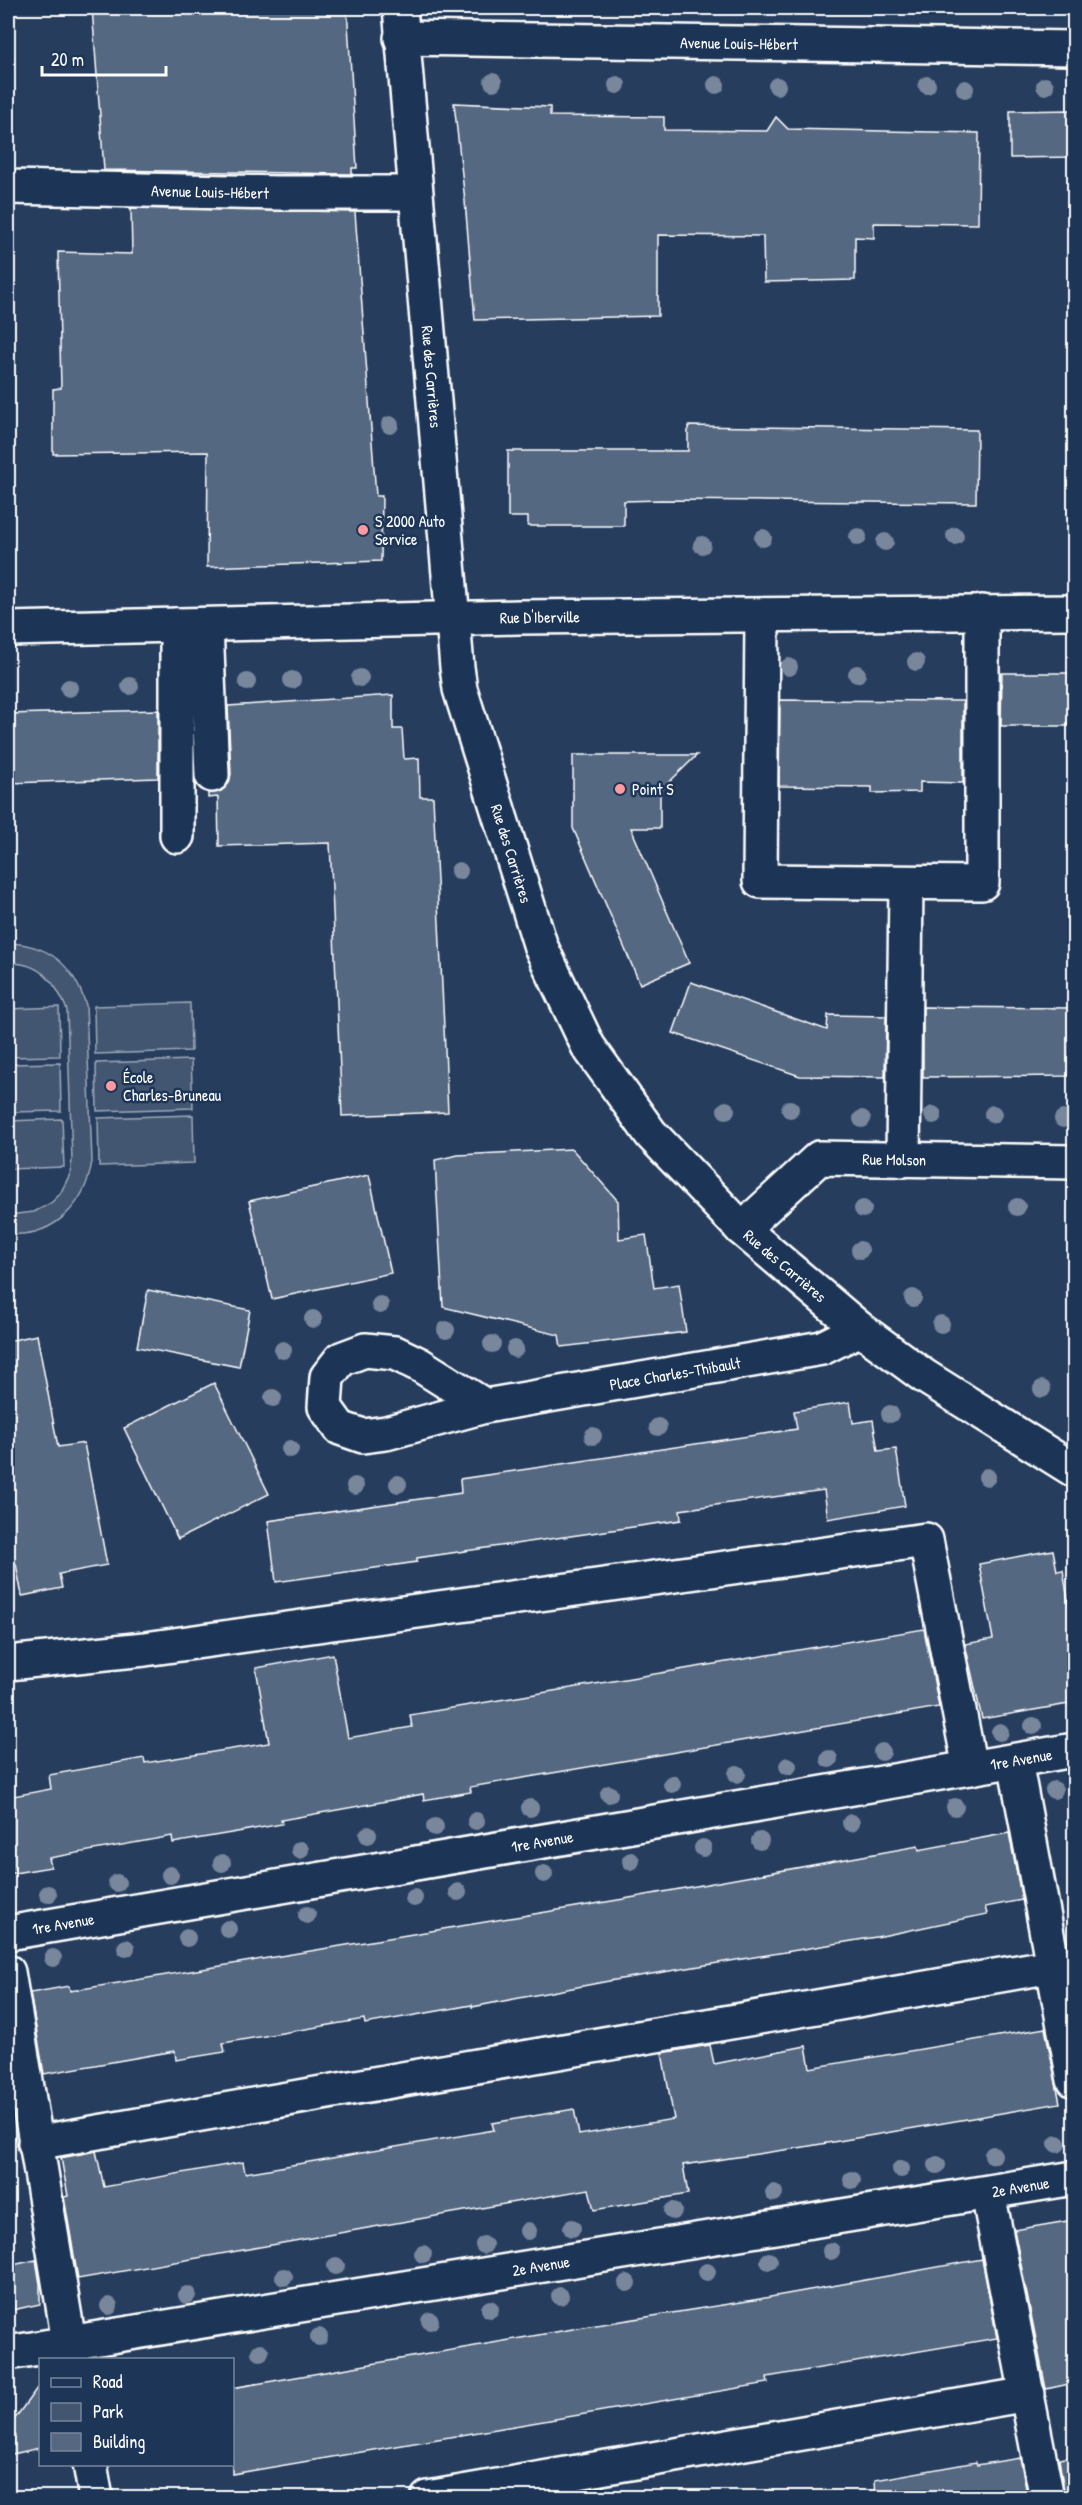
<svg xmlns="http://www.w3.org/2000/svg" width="1082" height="2505" viewBox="0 0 1082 2505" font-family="'Patrick Hand',sans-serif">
	<rect width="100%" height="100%" fill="#263d5e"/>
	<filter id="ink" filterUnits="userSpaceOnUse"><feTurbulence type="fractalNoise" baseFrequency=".0167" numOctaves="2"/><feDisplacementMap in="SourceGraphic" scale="12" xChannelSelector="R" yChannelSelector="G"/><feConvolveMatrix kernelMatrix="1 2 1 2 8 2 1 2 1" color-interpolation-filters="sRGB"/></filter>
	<g filter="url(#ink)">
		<!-- green -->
		<g fill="#425672" stroke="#a0aab8" stroke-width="1.5">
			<path d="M8 943C50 944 74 966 86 1005L92 1161C86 1204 54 1238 8 1234V1215L34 1212 51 1203 60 1194 70 1174 72 1161 67 1010C56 982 40 962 8 963Z"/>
			<polygon points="190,1003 191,1051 95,1054 94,1006"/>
			<polygon points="59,1007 60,1056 8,1057 8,1009"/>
			<polygon points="191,1060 193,1108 97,1111 96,1063"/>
			<polygon points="60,1063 61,1111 8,1112 8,1064"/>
			<polygon points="193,1115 194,1163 99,1166 98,1118"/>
			<polygon points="62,1119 64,1167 8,1169 8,1121"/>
		</g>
		<!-- building -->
		<g fill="#556781" stroke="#fff" stroke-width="1.5">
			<polygon points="92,8 347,8 357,168 352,168 352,174 104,170"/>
			<polygon points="454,103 550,107 550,116 664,117 664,130 767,131 776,117 788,129 979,133 978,224 874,223 874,238 855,237 855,280 764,282 763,236 658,235 658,316 475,320 465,201"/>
			<polygon points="1074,110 1074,157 1010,158 1010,111"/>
			<polygon points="131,208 355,212 376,496 382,496 381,561 207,567 208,452 53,454 53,389 61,388 58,252 132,254"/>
			<polygon points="688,426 977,430 976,503 661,500 624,501 624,526 528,526 528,517 508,517 508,451 688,451"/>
			<polygon points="1002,673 1074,673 1074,726 1001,726"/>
			<polygon points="393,695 393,729 402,729 404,759 419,758 420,797 433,797 448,1112 342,1116 330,843 219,846 218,797 208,798 208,793 221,791 229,783 231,774 228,706"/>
			<polygon points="780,700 963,701 963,783 920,782 920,792 872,793 872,787 779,786"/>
			<polygon points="158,710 158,778 10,783 8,714"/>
			<polygon points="573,755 697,755 660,791 660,828 631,828 689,963 640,984 573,828"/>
			<polygon points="691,982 827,1030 828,1015 886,1016 885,1077 800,1076 673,1033"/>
			<polygon points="923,1007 1074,1008 1074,1076 923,1077"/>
			<polygon points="572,1149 618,1201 619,1239 646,1235 654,1288 679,1284 686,1332 561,1347 559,1335 443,1307 435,1160 458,1155"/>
			<polygon points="369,1175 391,1273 272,1299 249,1201"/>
			<polygon points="148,1290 250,1310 239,1367 137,1347"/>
			<polygon points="37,1335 58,1447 84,1443 107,1565 59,1574 62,1588 22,1596 16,1564 8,1566 8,1341"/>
			<polygon points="214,1383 269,1494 178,1539 124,1428"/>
			<polygon points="850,1402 853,1423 873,1420 878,1451 896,1449 905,1506 828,1519 824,1490 680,1510 681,1520 417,1558 417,1562 276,1582 268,1521 461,1493 460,1479 797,1429 794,1411"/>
			<polygon points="1053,1550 1057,1571 1063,1570 1069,1606 1074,1605 1074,1703 982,1719 965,1644 993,1639 979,1564"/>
			<polygon points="924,1629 939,1707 470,1787 471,1792 424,1800 423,1794 376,1803 281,1820 282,1824 237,1832 173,1843 172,1836 49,1858 51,1867 8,1874 8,1797 51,1789 49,1775 144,1758 145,1763 269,1743 256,1668 333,1654 348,1738 412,1727 410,1715"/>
			<polygon points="1009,1833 1022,1900 985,1907 987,1914 882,1936 609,1981 472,2007 472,2005 365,2024 364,2019 223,2043 225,2052 176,2060 175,2051 44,2074 30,1993 69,1986 70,1991 624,1899 918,1846 919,1850"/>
			<polygon points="1045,2028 1060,2103 798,2148 683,2165 688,2194 653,2200 594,2210 589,2189 78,2279 64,2197 68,2196 61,2158 96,2151 104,2187 243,2162 245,2173 494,2130 492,2123 574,2109 579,2135 674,2119 662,2053 710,2045 714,2064 806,2046 810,2068"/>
			<polygon points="1074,2220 1074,2383 1046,2389 1014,2230"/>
			<polygon points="982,2259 997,2338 767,2377 768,2383 232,2474 232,2388 590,2326 754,2300"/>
			<polygon points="36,2260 40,2284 40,2304 8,2311 8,2266"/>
			<polygon points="40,2384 40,2448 8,2455 8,2428"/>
			<polygon points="1074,2456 1074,2498 1065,2498 1059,2459"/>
			<polygon points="1020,2458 1028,2498 876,2498 875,2480 976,2462 977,2465"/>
		</g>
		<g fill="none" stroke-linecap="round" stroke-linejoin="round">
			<!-- minor casing -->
			<g stroke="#fff" stroke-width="38">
				<g id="minor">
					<path id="s1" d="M400 8 457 667 460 689 541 947 588 1046 651 1134 742 1229 860 1329 924 1376 1074 1470"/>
					<path id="s2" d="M401 38 1074 48"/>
					<path id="s3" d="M8 187 277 193H415"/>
					<polyline points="762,615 760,881 982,883 982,612"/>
					<polyline points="177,625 177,836"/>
					<polyline points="206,625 212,775"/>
					<polyline points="903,1160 906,883"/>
					<path id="s4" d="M742 1229 819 1158 1074 1162"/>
					<path id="s5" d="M485 1406 420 1365 395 1353 365 1350 341 1359 327 1377 325 1407 340 1428 363 1436 386 1433 485 1406 822 1348 860 1329"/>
					<polyline points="8,1663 145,1649 926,1540 970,1768"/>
					<polyline points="1015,1761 1074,2080"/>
					<path id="s6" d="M8 1933 1074 1750"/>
					<polyline points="8,1972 72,2360"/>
					<polyline points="35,2143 1052,1966"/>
					<polyline points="988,2193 1047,2498"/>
					<path id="s7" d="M8 2353 1074 2178"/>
					<polyline points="90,2464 96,2498"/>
					<polyline points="428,2498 1028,2394"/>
				</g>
			</g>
			<!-- major casing -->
			<g stroke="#fff" stroke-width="38">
				<g id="major">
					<path id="s8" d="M8 629 519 617 1074 612"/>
				</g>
			</g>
			<!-- minor -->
			<use href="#minor" stroke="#1d3557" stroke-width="33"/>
			<!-- major -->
			<use href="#major" stroke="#1d3557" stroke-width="33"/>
		</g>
		<!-- trees -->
		<g fill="#79879c">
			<circle cx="493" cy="82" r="9"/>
			<circle cx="617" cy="85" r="9"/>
			<circle cx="716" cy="85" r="9"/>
			<circle cx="927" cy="85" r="9"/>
			<circle cx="777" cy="86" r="9"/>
			<circle cx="1045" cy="86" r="9"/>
			<circle cx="965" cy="89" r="9"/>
			<circle cx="390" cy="425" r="9"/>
			<circle cx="955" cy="536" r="9"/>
			<circle cx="858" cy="537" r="9"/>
			<circle cx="763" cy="538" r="9"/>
			<circle cx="885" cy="542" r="9"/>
			<circle cx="702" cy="545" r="9"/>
			<circle cx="916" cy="662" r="9"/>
			<circle cx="789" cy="667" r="9"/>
			<circle cx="857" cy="674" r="9"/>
			<circle cx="360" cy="678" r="9"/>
			<circle cx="292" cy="680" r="9"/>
			<circle cx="247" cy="682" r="9"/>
			<circle cx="130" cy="686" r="9"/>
			<circle cx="69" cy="688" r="9"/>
			<circle cx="459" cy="871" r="9"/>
			<circle cx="790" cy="1109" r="9"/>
			<circle cx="726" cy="1110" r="9"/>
			<circle cx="993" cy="1114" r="9"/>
			<circle cx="933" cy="1115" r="9"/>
			<circle cx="862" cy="1119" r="9"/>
			<circle cx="1063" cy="1119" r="9"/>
			<circle cx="1017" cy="1207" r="9"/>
			<circle cx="863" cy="1209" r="9"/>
			<circle cx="860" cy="1250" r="9"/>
			<circle cx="913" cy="1298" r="9"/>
			<circle cx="380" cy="1305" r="9"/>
			<circle cx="313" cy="1319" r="9"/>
			<circle cx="941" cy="1324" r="9"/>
			<circle cx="446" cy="1330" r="9"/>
			<circle cx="492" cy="1344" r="9"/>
			<circle cx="515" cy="1349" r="9"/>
			<circle cx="283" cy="1350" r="9"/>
			<circle cx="1042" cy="1389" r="9"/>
			<circle cx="273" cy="1398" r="9"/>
			<circle cx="890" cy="1414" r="9"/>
			<circle cx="658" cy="1427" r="9"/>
			<circle cx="593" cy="1436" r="9"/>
			<circle cx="290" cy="1449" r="9"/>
			<circle cx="987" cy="1477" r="9"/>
			<circle cx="398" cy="1484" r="9"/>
			<circle cx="355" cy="1486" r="9"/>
			<circle cx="1033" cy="1726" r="9"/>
			<circle cx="1000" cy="1732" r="9"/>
			<circle cx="882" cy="1752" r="9"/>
			<circle cx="829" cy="1759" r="9"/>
			<circle cx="788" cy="1766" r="9"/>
			<circle cx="737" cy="1774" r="9"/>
			<circle cx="672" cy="1784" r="9"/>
			<circle cx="1054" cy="1790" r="9"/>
			<circle cx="609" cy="1794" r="9"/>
			<circle cx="955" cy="1807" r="9"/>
			<circle cx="530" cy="1808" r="9"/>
			<circle cx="476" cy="1821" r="9"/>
			<circle cx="851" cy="1823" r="9"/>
			<circle cx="435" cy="1827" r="9"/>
			<circle cx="368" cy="1835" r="9"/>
			<circle cx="760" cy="1841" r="9"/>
			<circle cx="703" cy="1848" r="9"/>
			<circle cx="300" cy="1850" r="9"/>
			<circle cx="631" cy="1861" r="9"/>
			<circle cx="222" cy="1863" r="9"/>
			<circle cx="544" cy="1874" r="9"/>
			<circle cx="170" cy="1875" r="9"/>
			<circle cx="117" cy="1883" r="9"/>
			<circle cx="458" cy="1892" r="9"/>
			<circle cx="48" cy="1894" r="9"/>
			<circle cx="414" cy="1898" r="9"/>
			<circle cx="307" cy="1915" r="9"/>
			<circle cx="228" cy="1929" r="9"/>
			<circle cx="187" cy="1938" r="9"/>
			<circle cx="126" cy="1948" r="9"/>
			<circle cx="53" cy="1958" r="9"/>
			<circle cx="1057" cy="2144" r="9"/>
			<circle cx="993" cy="2155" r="9"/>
			<circle cx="937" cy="2165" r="9"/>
			<circle cx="901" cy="2169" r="9"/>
			<circle cx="852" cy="2180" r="9"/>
			<circle cx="774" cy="2193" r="9"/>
			<circle cx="673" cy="2211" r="9"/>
			<circle cx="572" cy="2228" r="9"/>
			<circle cx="528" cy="2231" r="9"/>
			<circle cx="484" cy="2245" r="9"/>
			<circle cx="831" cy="2251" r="9"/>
			<circle cx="423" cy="2254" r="9"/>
			<circle cx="769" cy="2261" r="9"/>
			<circle cx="336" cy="2266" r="9"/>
			<circle cx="707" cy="2272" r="9"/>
			<circle cx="284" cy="2277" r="9"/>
			<circle cx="627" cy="2283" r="9"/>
			<circle cx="187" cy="2295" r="9"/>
			<circle cx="560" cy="2296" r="9"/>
			<circle cx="109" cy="2306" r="9"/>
			<circle cx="490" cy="2309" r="9"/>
			<circle cx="430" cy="2321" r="9"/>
			<circle cx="319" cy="2337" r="9"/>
			<circle cx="260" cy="2352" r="9"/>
		</g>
	</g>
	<!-- markers -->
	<g fill="#ff9aa2" stroke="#1d3557" stroke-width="2">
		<circle cx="363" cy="530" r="6"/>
		<circle cx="620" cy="789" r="6"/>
		<circle cx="111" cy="1086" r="6"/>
	</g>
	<g text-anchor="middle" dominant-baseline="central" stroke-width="5" stroke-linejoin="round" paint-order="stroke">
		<!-- street labels -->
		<g font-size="16" fill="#fff" stroke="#1d3557">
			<text stroke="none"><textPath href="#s2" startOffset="338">Avenue Louis-Hébert</textPath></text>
			<text stroke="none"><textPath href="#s3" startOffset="202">Avenue Louis-Hébert</textPath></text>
			<text stroke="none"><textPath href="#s1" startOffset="370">Rue des Carrières</textPath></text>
			<text stroke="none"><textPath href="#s8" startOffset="532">Rue D'Iberville</textPath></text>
			<text stroke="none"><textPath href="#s1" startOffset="856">Rue des Carrières</textPath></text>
			<text stroke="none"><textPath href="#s4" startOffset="180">Rue Molson</textPath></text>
			<text stroke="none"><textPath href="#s1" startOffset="1360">Rue des Carrières</textPath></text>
			<text stroke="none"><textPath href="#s5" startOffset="582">Place Charles-Thibault</textPath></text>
			<text stroke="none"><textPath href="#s6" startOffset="1028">1re Avenue</textPath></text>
			<text stroke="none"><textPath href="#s6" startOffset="542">1re Avenue</textPath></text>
			<text stroke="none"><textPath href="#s6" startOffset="56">1re Avenue</textPath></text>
			<text stroke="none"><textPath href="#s7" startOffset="1026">2e Avenue</textPath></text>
			<text stroke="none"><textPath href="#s7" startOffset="540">2e Avenue</textPath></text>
		</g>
		<!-- poi labels -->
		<g font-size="16" fill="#fff" stroke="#1d3557" text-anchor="start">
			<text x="375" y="521">S 2000 Auto<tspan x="375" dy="18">Service</tspan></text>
			<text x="632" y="789">Point S</text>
			<text x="123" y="1077">École<tspan x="123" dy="18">Charles-Bruneau</tspan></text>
		</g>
	</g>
	<!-- margin -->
	<rect width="1082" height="2505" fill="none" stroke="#1d3557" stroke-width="30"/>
	<rect x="15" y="15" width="1052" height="2475" fill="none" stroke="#fff" stroke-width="2" filter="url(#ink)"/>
	<!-- legend -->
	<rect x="39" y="2358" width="195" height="108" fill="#1d3557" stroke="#77869a" stroke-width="1.5"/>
	<rect x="51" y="2378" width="30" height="9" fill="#1d3557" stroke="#77869a" stroke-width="1.5"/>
	<text x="93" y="2388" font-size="18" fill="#ffffff">Road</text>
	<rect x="51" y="2403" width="30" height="18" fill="#425672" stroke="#77869a" stroke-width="1.5"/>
	<text x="93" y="2418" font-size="18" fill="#ffffff">Park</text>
	<rect x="51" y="2433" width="30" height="18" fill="#556781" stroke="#77869a" stroke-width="1.5"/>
	<text x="93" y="2448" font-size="18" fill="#ffffff">Building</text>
	<!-- scale -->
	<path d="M42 66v9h124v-9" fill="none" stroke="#ffffff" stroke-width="3"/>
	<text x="51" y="66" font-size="18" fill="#ffffff" stroke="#1d3557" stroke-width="4.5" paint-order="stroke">20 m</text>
</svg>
